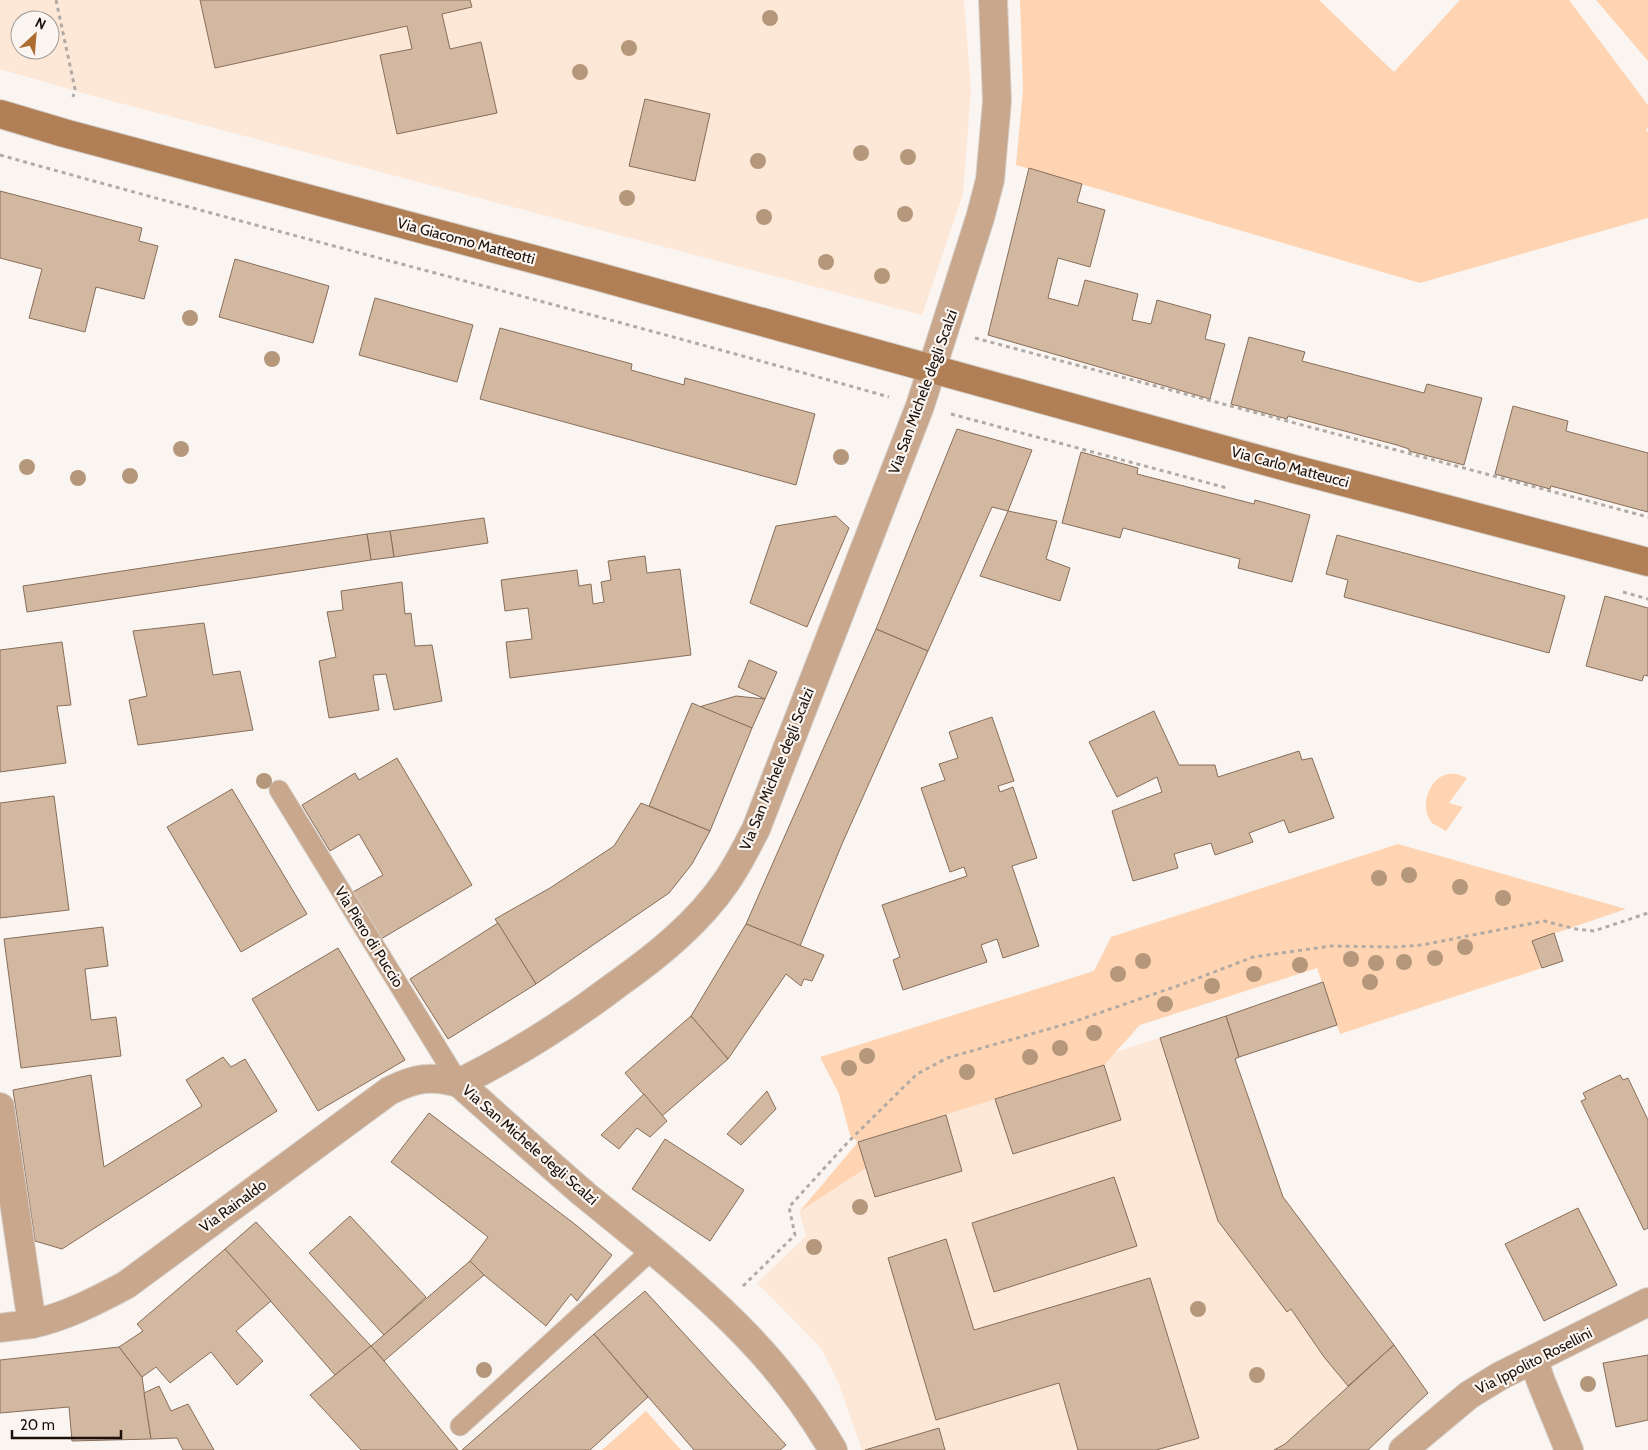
<svg xmlns="http://www.w3.org/2000/svg" width="1648" height="1450" viewBox="0 0 1648 1450" font-family="Cabin,sans-serif">
	<rect width="100%" height="100%" fill="#fbf5f1"/>
	<!-- built -->
	<g fill="#fde7d7" fill-rule="evenodd">
		<path d="M0 0H964L971 89 963 194 922 315 93 96 0 69ZM20 20H50V50H20Z"/>
		<polygon points="1226,1016 1239,1057 1235,1059 1283,1197 1428,1393 1368,1450 862,1450 838,1382 821,1348 757,1283 806,1236 799,1211 866,1168 858,1142 1103,1065 1116,1052"/>
	</g>
	<!-- green -->
	<g fill="#fed4b2">
		<polygon points="1020,0 1319,0 1394,72 1460,0 1569,0 1648,105 1648,128 1646,130 1648,133 1648,218 1420,283 1016,165 1023,90"/>
		<polygon points="1596,0 1648,0 1648,61"/>
		<path d="M1457 774 1467 778 1449 803 1463 807 1446 831C1442 828 1436 826 1432 823 1420 809 1427 781 1445 775 1448 773 1454 774 1457 774Z"/>
		<polygon points="1398,844 1626,909 1532,941 1542,968 1340,1034 1317,968 1140,1025 1104,1065 858,1142 866,1168 800,1211 858,1142 850,1135 839,1094 820,1057 1094,971 1111,937"/>
		<polygon points="646,1411 681,1450 602,1450"/>
	</g>
	<!-- building -->
	<g fill="#d2b7a1" stroke="#886e5a">
		<polygon points="200,0 470,0 472,7 442,14 450,49 481,42 497,113 397,134 380,55 412,49 407,26 215,68"/>
		<polygon points="645,99 710,114 695,181 629,166"/>
		<polygon points="1029,168 1082,184 1077,202 1105,210 1090,267 1058,258 1048,298 1078,306 1085,280 1138,294 1132,320 1151,324 1157,300 1211,315 1205,339 1225,344 1210,399 988,335"/>
		<polygon points="0,191 142,228 139,241 158,246 144,299 96,287 85,332 29,318 42,269 0,258"/>
		<polygon points="235,259 329,286 313,343 219,317"/>
		<polygon points="375,298 473,325 457,382 359,355"/>
		<polygon points="500,328 632,364 631,370 684,385 685,378 815,414 796,485 480,399"/>
		<polygon points="1249,337 1305,352 1302,361 1424,393 1427,384 1482,398 1464,465 1409,451 1409,449 1397,445 1288,416 1287,419 1231,404"/>
		<polygon points="1513,406 1568,421 1566,431 1648,453 1648,512 1551,486 1550,489 1495,474"/>
		<polygon points="957,429 1032,450 1008,511 992,507 928,651 876,629"/>
		<polygon points="1081,452 1138,468 1137,474 1254,504 1255,500 1310,515 1292,582 1238,568 1240,559 1123,528 1120,538 1062,523"/>
		<polygon points="1008,511 1057,521 1046,559 1070,568 1060,601 980,576"/>
		<polygon points="836,516 849,528 807,627 750,603 776,526"/>
		<polygon points="484,518 488,543 394,557 390,531"/>
		<polygon points="390,531 394,557 371,560 367,534"/>
		<polygon points="367,534 371,560 27,612 23,586"/>
		<polygon points="1337,535 1565,596 1549,653 1344,597 1348,580 1326,574"/>
		<polygon points="645,556 647,573 680,569 691,655 510,678 506,642 532,639 528,608 505,611 501,580 577,570 579,586 591,584 593,604 604,602 601,582 611,580 608,561"/>
		<polygon points="402,582 405,614 411,613 415,646 432,645 442,701 394,710 386,674 373,675 379,710 329,718 319,661 336,657 327,612 343,610 341,591"/>
		<polygon points="1605,596 1648,608 1648,676 1644,675 1642,681 1586,666"/>
		<polygon points="204,623 213,675 240,671 253,730 138,745 129,700 147,696 133,631"/>
		<polygon points="876,629 928,651 842,844 800,946 746,924"/>
		<polygon points="62,642 71,705 57,706 66,763 0,772 0,650"/>
		<polygon points="749,660 777,672 765,699 738,687"/>
		<polygon points="736,696 765,699 752,728 699,707"/>
		<polygon points="692,703 752,728 710,831 649,806"/>
		<polygon points="1154,711 1179,765 1215,765 1218,777 1299,751 1302,760 1312,758 1334,818 1289,833 1284,820 1249,833 1253,842 1215,855 1211,843 1174,854 1178,868 1133,881 1112,811 1162,792 1157,777 1117,797 1089,742"/>
		<polygon points="992,717 1014,781 998,786 1000,792 1013,787 1037,858 1012,866 1039,946 1003,958 997,939 981,945 987,962 903,990 893,960 900,957 882,905 967,876 964,867 950,872 921,788 945,780 939,764 958,758 949,732"/>
		<polygon points="397,758 472,885 381,939 353,892 383,875 359,834 330,851 302,805 355,773 359,780"/>
		<polygon points="232,789 307,914 241,952 167,827"/>
		<polygon points="54,796 69,910 0,918 0,803"/>
		<polygon points="641,803 710,831 692,864 669,893 536,984 495,919 550,888 614,846"/>
		<polygon points="498,923 536,984 448,1039 410,979"/>
		<polygon points="746,924 824,955 812,981 804,979 801,986 786,974 728,1059 691,1016"/>
		<polygon points="103,927 108,966 85,969 91,1020 116,1017 121,1056 21,1068 4,939"/>
		<polygon points="1554,933 1563,961 1542,968 1532,941"/>
		<polygon points="338,948 405,1060 318,1111 252,999"/>
		<polygon points="1323,982 1337,1025 1239,1057 1226,1016"/>
		<polygon points="691,1016 728,1059 662,1116 625,1073"/>
		<polygon points="1226,1016 1239,1057 1235,1059 1283,1197 1394,1345 1348,1386 1324,1357 1291,1309 1287,1312 1218,1221 1160,1038"/>
		<polygon points="223,1057 231,1067 245,1059 277,1111 62,1249 35,1241 13,1090 91,1075 104,1167 202,1106 186,1080"/>
		<polygon points="1104,1065 1121,1120 1013,1154 995,1099"/>
		<polygon points="1620,1075 1623,1080 1628,1078 1648,1120 1648,1228 1644,1230 1581,1101 1586,1099 1583,1093"/>
		<polygon points="767,1091 776,1109 741,1145 727,1134"/>
		<polygon points="644,1094 667,1121 650,1137 637,1128 619,1149 601,1135"/>
		<polygon points="429,1113 576,1225 612,1255 577,1301 571,1294 546,1326 484,1275 470,1261 488,1237 391,1162"/>
		<polygon points="946,1115 962,1171 875,1197 858,1142"/>
		<polygon points="665,1139 744,1190 710,1241 632,1189"/>
		<polygon points="1114,1177 1137,1246 994,1292 972,1223"/>
		<polygon points="1578,1208 1617,1285 1544,1321 1505,1244"/>
		<polygon points="350,1216 426,1297 384,1335 309,1253"/>
		<polygon points="256,1222 371,1346 335,1375 225,1249"/>
		<polygon points="946,1239 974,1330 1150,1278 1199,1438 1156,1450 1078,1450 1059,1383 936,1420 888,1258"/>
		<polygon points="225,1249 271,1301 236,1331 263,1361 237,1385 211,1352 170,1383 156,1367 142,1377 119,1347 143,1331 137,1324"/>
		<polygon points="470,1261 484,1275 384,1361 371,1346"/>
		<polygon points="645,1291 786,1445 780,1450 694,1450 594,1334"/>
		<polygon points="594,1334 648,1397 590,1450 462,1450"/>
		<polygon points="1394,1345 1428,1393 1368,1450 1274,1450 1285,1444"/>
		<polygon points="371,1346 384,1361 458,1450 361,1450 310,1395"/>
		<polygon points="119,1347 142,1377 151,1439 72,1441 69,1407 0,1413 0,1360"/>
		<polygon points="1648,1355 1648,1420 1616,1427 1603,1363"/>
		<polygon points="159,1386 171,1411 188,1404 214,1450 183,1450 177,1438 151,1439 144,1393"/>
		<polygon points="939,1428 945,1450 865,1450"/>
	</g>
	<g fill="none" stroke-linecap="round" stroke-linejoin="round">
		<!-- service casing -->
		<g stroke="#d7d1cc" stroke-width="21">
			<g id="service">
				<polyline points="279,790 459,1083"/>
				<polyline points="460,1426 652,1250"/>
			</g>
		</g>
		<!-- minor casing -->
		<g stroke="#d7d1cc" stroke-width="30">
			<g id="minor">
				<path d="M459 1083C515 1055 566 1023 616 985 657 956 698 923 726 882 738 865 747 846 756 829L920 406 980 218 990 180 997 101 993 0"/>
				<polyline points="0,1107 32,1324"/>
				<path d="M0 1328C10 1326 21 1326 32 1324 65 1317 96 1301 126 1285L389 1091C415 1078 431 1075 459 1083 501 1120 542 1158 584 1194 639 1239 697 1284 747 1336 780 1370 809 1409 833 1450"/>
				<polyline points="1534,1359 1540,1379 1569,1450"/>
				<polyline points="1403,1450 1469,1395 1500,1376 1648,1302"/>
			</g>
		</g>
		<!-- secondary casing -->
		<g stroke="#d7d1cc" stroke-width="30">
			<polyline id="secondary" points="0,114 64,133 596,276 1294,469 1648,562"/>
		</g>
		<!-- path -->
		<g stroke="#b2aba5" stroke-width="3" stroke-dasharray="4 4" stroke-linecap="butt">
			<polyline points="56,0 75,89 73,97"/>
			<path d="M0 155C296 238 594 313 889 397"/>
			<polyline points="975,338 1648,517"/>
			<polyline points="951,414 1227,488"/>
			<polyline points="1623,592 1648,599"/>
			<polyline points="743,1286 795,1235 789,1207 848,1142 917,1074 947,1058 1073,1022 1183,984 1253,957 1331,946 1396,947 1422,945 1544,921 1576,929 1594,931 1648,913"/>
		</g>
		<!-- service -->
		<use href="#service" stroke="#c8a78c" stroke-width="19"/>
		<!-- minor -->
		<use href="#minor" stroke="#c8a78c" stroke-width="28"/>
		<!-- secondary -->
		<use href="#secondary" stroke="#b07f56" stroke-width="28"/>
	</g>
	<!-- trees -->
	<g fill="#b5977b">
		<circle cx="770" cy="18" r="8"/>
		<circle cx="629" cy="48" r="8"/>
		<circle cx="580" cy="72" r="8"/>
		<circle cx="861" cy="153" r="8"/>
		<circle cx="908" cy="157" r="8"/>
		<circle cx="758" cy="161" r="8"/>
		<circle cx="627" cy="198" r="8"/>
		<circle cx="905" cy="214" r="8"/>
		<circle cx="764" cy="217" r="8"/>
		<circle cx="826" cy="262" r="8"/>
		<circle cx="882" cy="276" r="8"/>
		<circle cx="190" cy="318" r="8"/>
		<circle cx="272" cy="359" r="8"/>
		<circle cx="181" cy="449" r="8"/>
		<circle cx="841" cy="457" r="8"/>
		<circle cx="27" cy="467" r="8"/>
		<circle cx="130" cy="476" r="8"/>
		<circle cx="78" cy="478" r="8"/>
		<circle cx="264" cy="781" r="8"/>
		<circle cx="1409" cy="875" r="8"/>
		<circle cx="1379" cy="878" r="8"/>
		<circle cx="1460" cy="887" r="8"/>
		<circle cx="1503" cy="898" r="8"/>
		<circle cx="1465" cy="947" r="8"/>
		<circle cx="1435" cy="958" r="8"/>
		<circle cx="1351" cy="959" r="8"/>
		<circle cx="1143" cy="961" r="8"/>
		<circle cx="1404" cy="962" r="8"/>
		<circle cx="1376" cy="963" r="8"/>
		<circle cx="1300" cy="965" r="8"/>
		<circle cx="1118" cy="974" r="8"/>
		<circle cx="1254" cy="974" r="8"/>
		<circle cx="1370" cy="982" r="8"/>
		<circle cx="1212" cy="986" r="8"/>
		<circle cx="1165" cy="1004" r="8"/>
		<circle cx="1094" cy="1033" r="8"/>
		<circle cx="1060" cy="1048" r="8"/>
		<circle cx="867" cy="1056" r="8"/>
		<circle cx="1030" cy="1057" r="8"/>
		<circle cx="849" cy="1068" r="8"/>
		<circle cx="967" cy="1072" r="8"/>
		<circle cx="860" cy="1207" r="8"/>
		<circle cx="814" cy="1247" r="8"/>
		<circle cx="1198" cy="1309" r="8"/>
		<circle cx="484" cy="1370" r="8"/>
		<circle cx="1257" cy="1375" r="8"/>
		<circle cx="1588" cy="1384" r="8"/>
	</g>
	<g text-anchor="middle" dominant-baseline="central" stroke-width="4.5" stroke-linejoin="round" paint-order="stroke">
		<!-- street labels -->
		<g font-size="15" fill="#1b1109" stroke="#fbf5f1">
			<text transform="translate(466 241) rotate(15)">Via Giacomo Matteotti</text>
			<text transform="translate(923 392) rotate(-70)">Via San Michele degli Scalzi</text>
			<text transform="translate(1290 467) rotate(15)">Via Carlo Matteucci</text>
			<text transform="translate(777 769) rotate(-68)">Via San Michele degli Scalzi</text>
			<text transform="translate(369 937) rotate(58)">Via Piero di Puccio</text>
			<text transform="translate(530 1145) rotate(41)">Via San Michele degli Scalzi</text>
			<text transform="translate(233 1206) rotate(-36)">Via Rainaldo</text>
			<text transform="translate(1534 1361) rotate(-27)">Via Ippolito Rosellini</text>
		</g>
	</g>
	<!-- north arrow -->
	<g transform="translate(35 35) rotate(26)"><circle r="24" fill="#fbf5f1" stroke="#a19a94"/>
	<path d="M0-4L9 19L0 12L-9 19Z" fill="#ac6d33"/>
	<text y="-8" font-size="14" font-weight="bold" text-anchor="middle" fill="#1b1109">N</text>
	</g>
	<!-- scale -->
	<path d="M12 1430v8h109v-8" fill="none" stroke="#1b1109" stroke-width="2.5"/>
	<text x="20" y="1430" font-size="15" fill="#1b1109" stroke="#fbf5f1" stroke-width="4" paint-order="stroke">20 m</text>
</svg>
